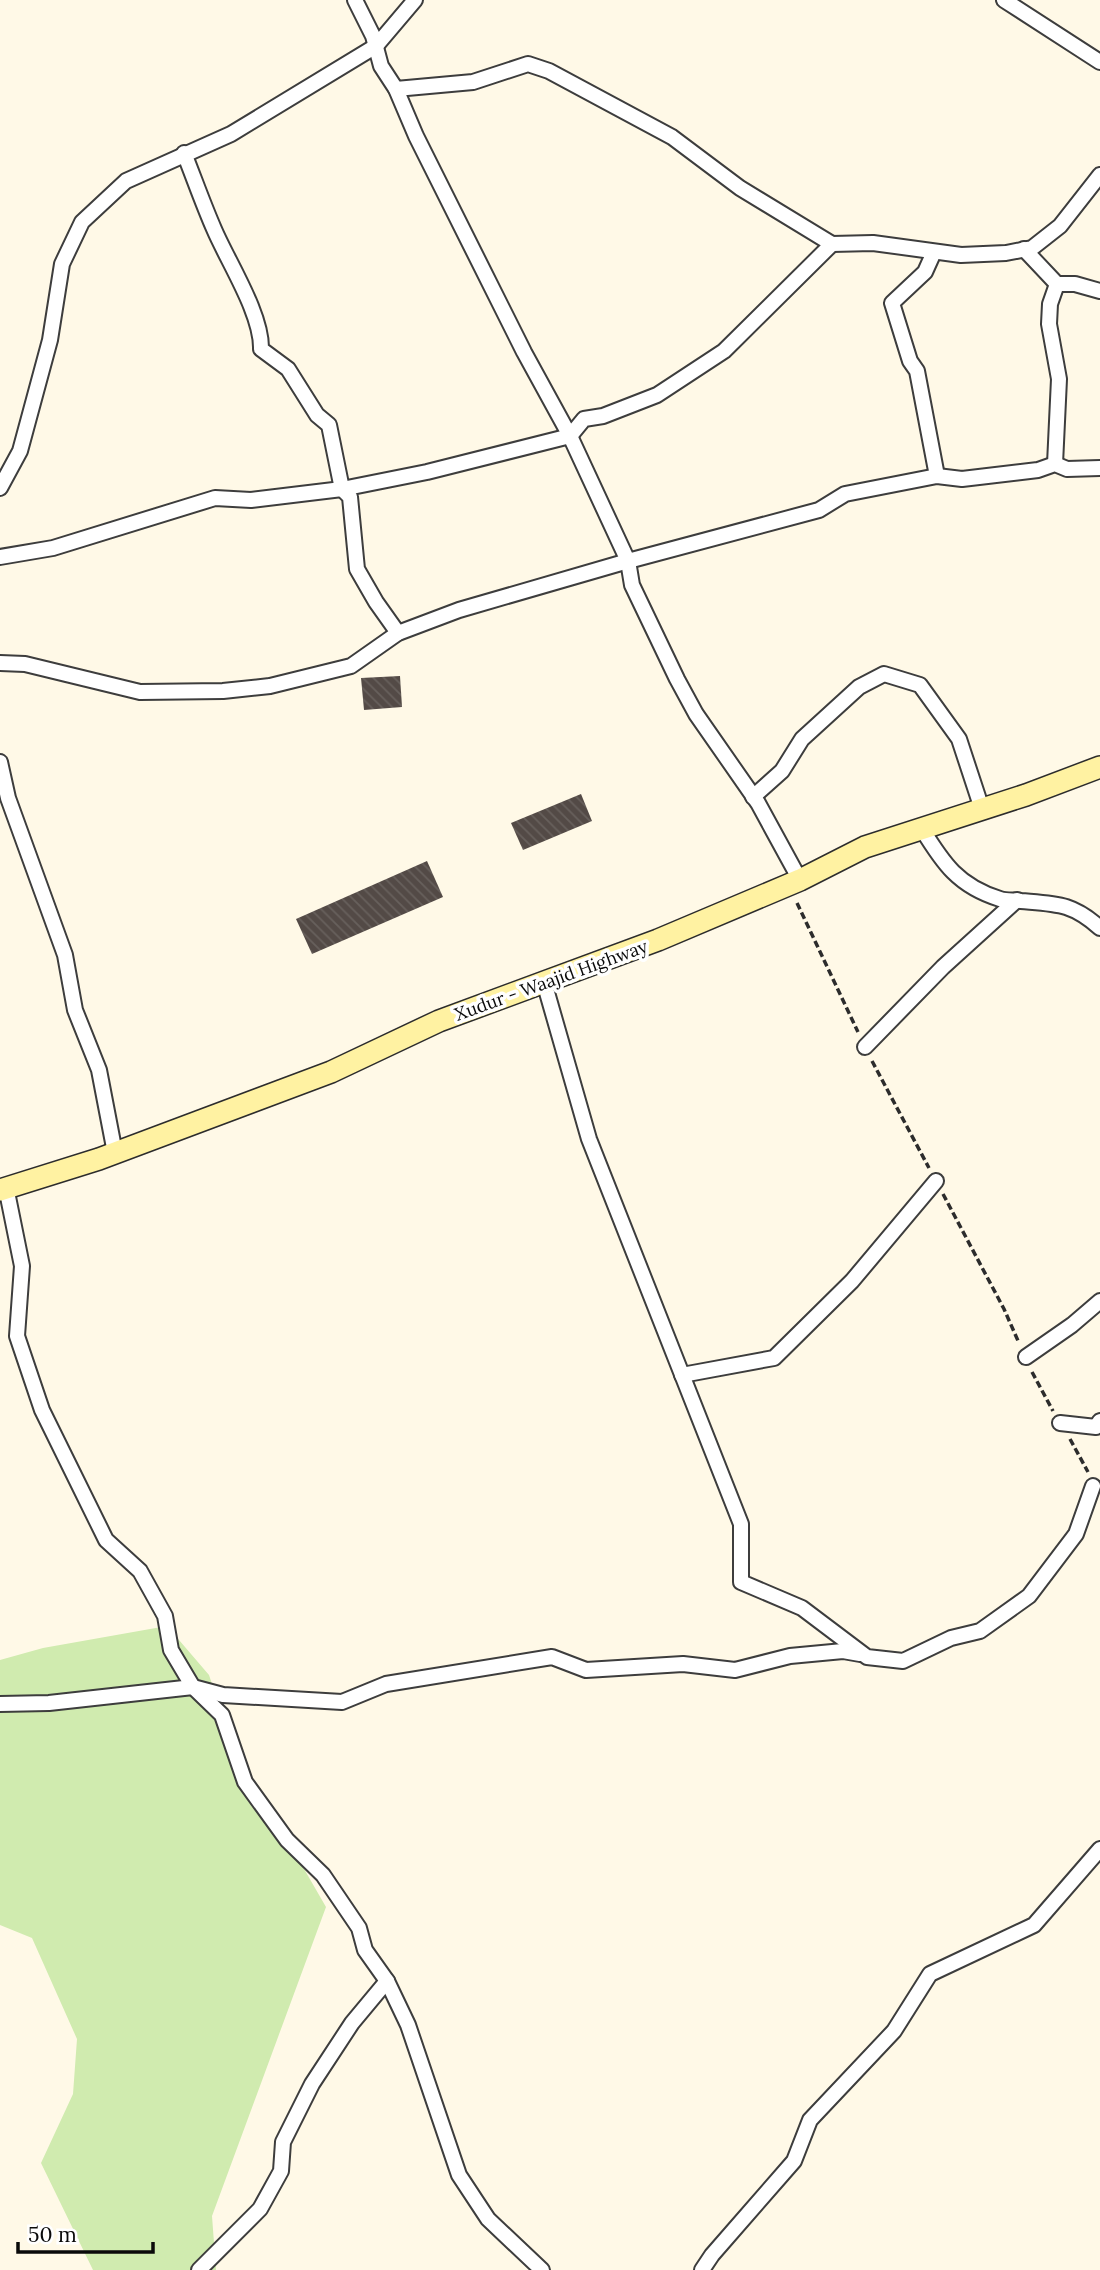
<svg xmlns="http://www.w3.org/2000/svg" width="1100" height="2270" viewBox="0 0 1100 2270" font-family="Lora,serif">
	<defs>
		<pattern id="building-back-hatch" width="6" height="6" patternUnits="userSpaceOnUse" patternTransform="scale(1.75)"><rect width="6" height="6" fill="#534a46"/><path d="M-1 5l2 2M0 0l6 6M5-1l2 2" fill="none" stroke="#67605c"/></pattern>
	</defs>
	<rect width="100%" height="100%" fill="#fff9e7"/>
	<!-- grass -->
	<polygon fill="#d0ebaf" points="167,1626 209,1675 232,1744 326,1907 212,2216 216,2270 93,2270 41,2163 73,2094 77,2039 32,1938 0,1925 0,1660 43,1648"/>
	<!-- building -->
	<g fill="url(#building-back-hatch)">
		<polygon points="400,676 402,707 364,710 361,678"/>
		<polygon points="581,794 592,821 523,850 511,823"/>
		<polygon points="427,861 443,897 312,954 296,919"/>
	</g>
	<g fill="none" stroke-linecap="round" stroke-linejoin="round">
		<!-- street casing -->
		<g stroke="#3d3d3d" stroke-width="18">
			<g id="street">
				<polyline points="355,0 373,36 381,66 396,89 416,136 524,352 570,436 628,561 632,585 677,679 696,714 758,803 800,880"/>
				<polyline points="1004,0 1100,62"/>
				<polyline points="396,89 473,82 528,64 549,71 672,137 740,188 832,244 873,243 961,255 1006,253 1032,248 1060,226 1100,175"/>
				<path d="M184 153C194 178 203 204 214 229 228 262 262 314 261 349L288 369 317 415 329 425 342 489 350 497 357 569 376 602 398 633"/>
				<polyline points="1024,249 1057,284 1075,284 1100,291"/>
				<polyline points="934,252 925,272 892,303 910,361 917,371 937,476"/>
				<polyline points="1055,464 1059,379 1049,324 1050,304 1057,284"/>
				<polyline points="0,488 20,451 50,340 62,264 82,222 126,181 231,134 376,46 415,0"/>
				<polyline points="0,557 53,548 215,498 251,500 342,489 427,472 570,436 584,419 603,416 657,395 724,351 832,244"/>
				<polyline points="0,663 25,664 140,692 223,691 270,686 351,666 398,633 459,610 628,561 819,510 845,494 937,476 962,479 1038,470 1055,464 1067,469 1100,468"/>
				<polyline points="0,762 8,798 65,955 75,1010 99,1070 115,1153"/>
				<polyline points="753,797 782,771 802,739 859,687 884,674 920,685 959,739 982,809"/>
				<path d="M922 829C943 863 958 886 1000 899 1006 901 1014 900 1021 901 1057 904 1072 903 1100 928"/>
				<polyline points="544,982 589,1139 741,1524 741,1582 802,1608 867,1657 903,1661 951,1638 980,1631 1029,1596 1076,1534 1093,1486"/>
				<polyline points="865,1047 943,967 1017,900"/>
				<polyline points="6,1187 22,1266 17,1336 42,1410 106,1540 140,1571 165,1616 171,1650 193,1687 222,1715 245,1782 287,1840 323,1875 359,1928 365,1950 387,1981 408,2025 459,2175 488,2219 542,2270"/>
				<polyline points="1026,1357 1072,1325 1100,1301"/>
				<polyline points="682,1375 774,1358 852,1281 936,1181"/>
				<polyline points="1060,1423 1096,1427 1100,1421"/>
				<polyline points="0,1704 49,1703 193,1687 223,1695 342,1702 386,1684 552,1657 586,1670 683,1664 735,1670 790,1656 843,1651 860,1654"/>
				<polyline points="199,2270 260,2209 281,2171 283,2142 312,2084 352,2023 387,1981"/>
				<polyline points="702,2270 712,2255 794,2161 810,2120 894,2031 930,1974 1034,1925 1100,1849"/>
			</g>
		</g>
		<!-- secondary casing -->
		<g stroke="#2c2c2c" stroke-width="24">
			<polyline id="secondary" points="0,1190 99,1159 331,1072 439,1021 658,940 800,880 865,847 1026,795 1100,767"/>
		</g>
		<!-- path -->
		<g stroke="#2c2c2c" stroke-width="3.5" stroke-dasharray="7 3.5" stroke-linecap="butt">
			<polyline points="797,903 858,1032"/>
			<polyline points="872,1061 929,1168"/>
			<polyline points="943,1194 1004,1309 1019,1343"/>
			<polyline points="1032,1372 1053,1411"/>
			<polyline points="1070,1439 1088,1472"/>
		</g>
		<!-- street -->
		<use href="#street" stroke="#fff" stroke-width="14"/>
		<!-- secondary -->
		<use href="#secondary" stroke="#fff2a2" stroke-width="21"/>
	</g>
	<g text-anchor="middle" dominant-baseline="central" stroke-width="7" stroke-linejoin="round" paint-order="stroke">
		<!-- street labels -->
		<g font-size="18" fill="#0a0a0a" stroke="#fff">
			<text transform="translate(551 980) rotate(-20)">Xudur - Waajid Highway</text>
		</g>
	</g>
	<!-- scale -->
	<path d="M18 2242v10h135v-10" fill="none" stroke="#0a0a0a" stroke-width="3.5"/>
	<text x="28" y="2242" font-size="21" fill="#0a0a0a" stroke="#ffffff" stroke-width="5" paint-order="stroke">50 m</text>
</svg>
